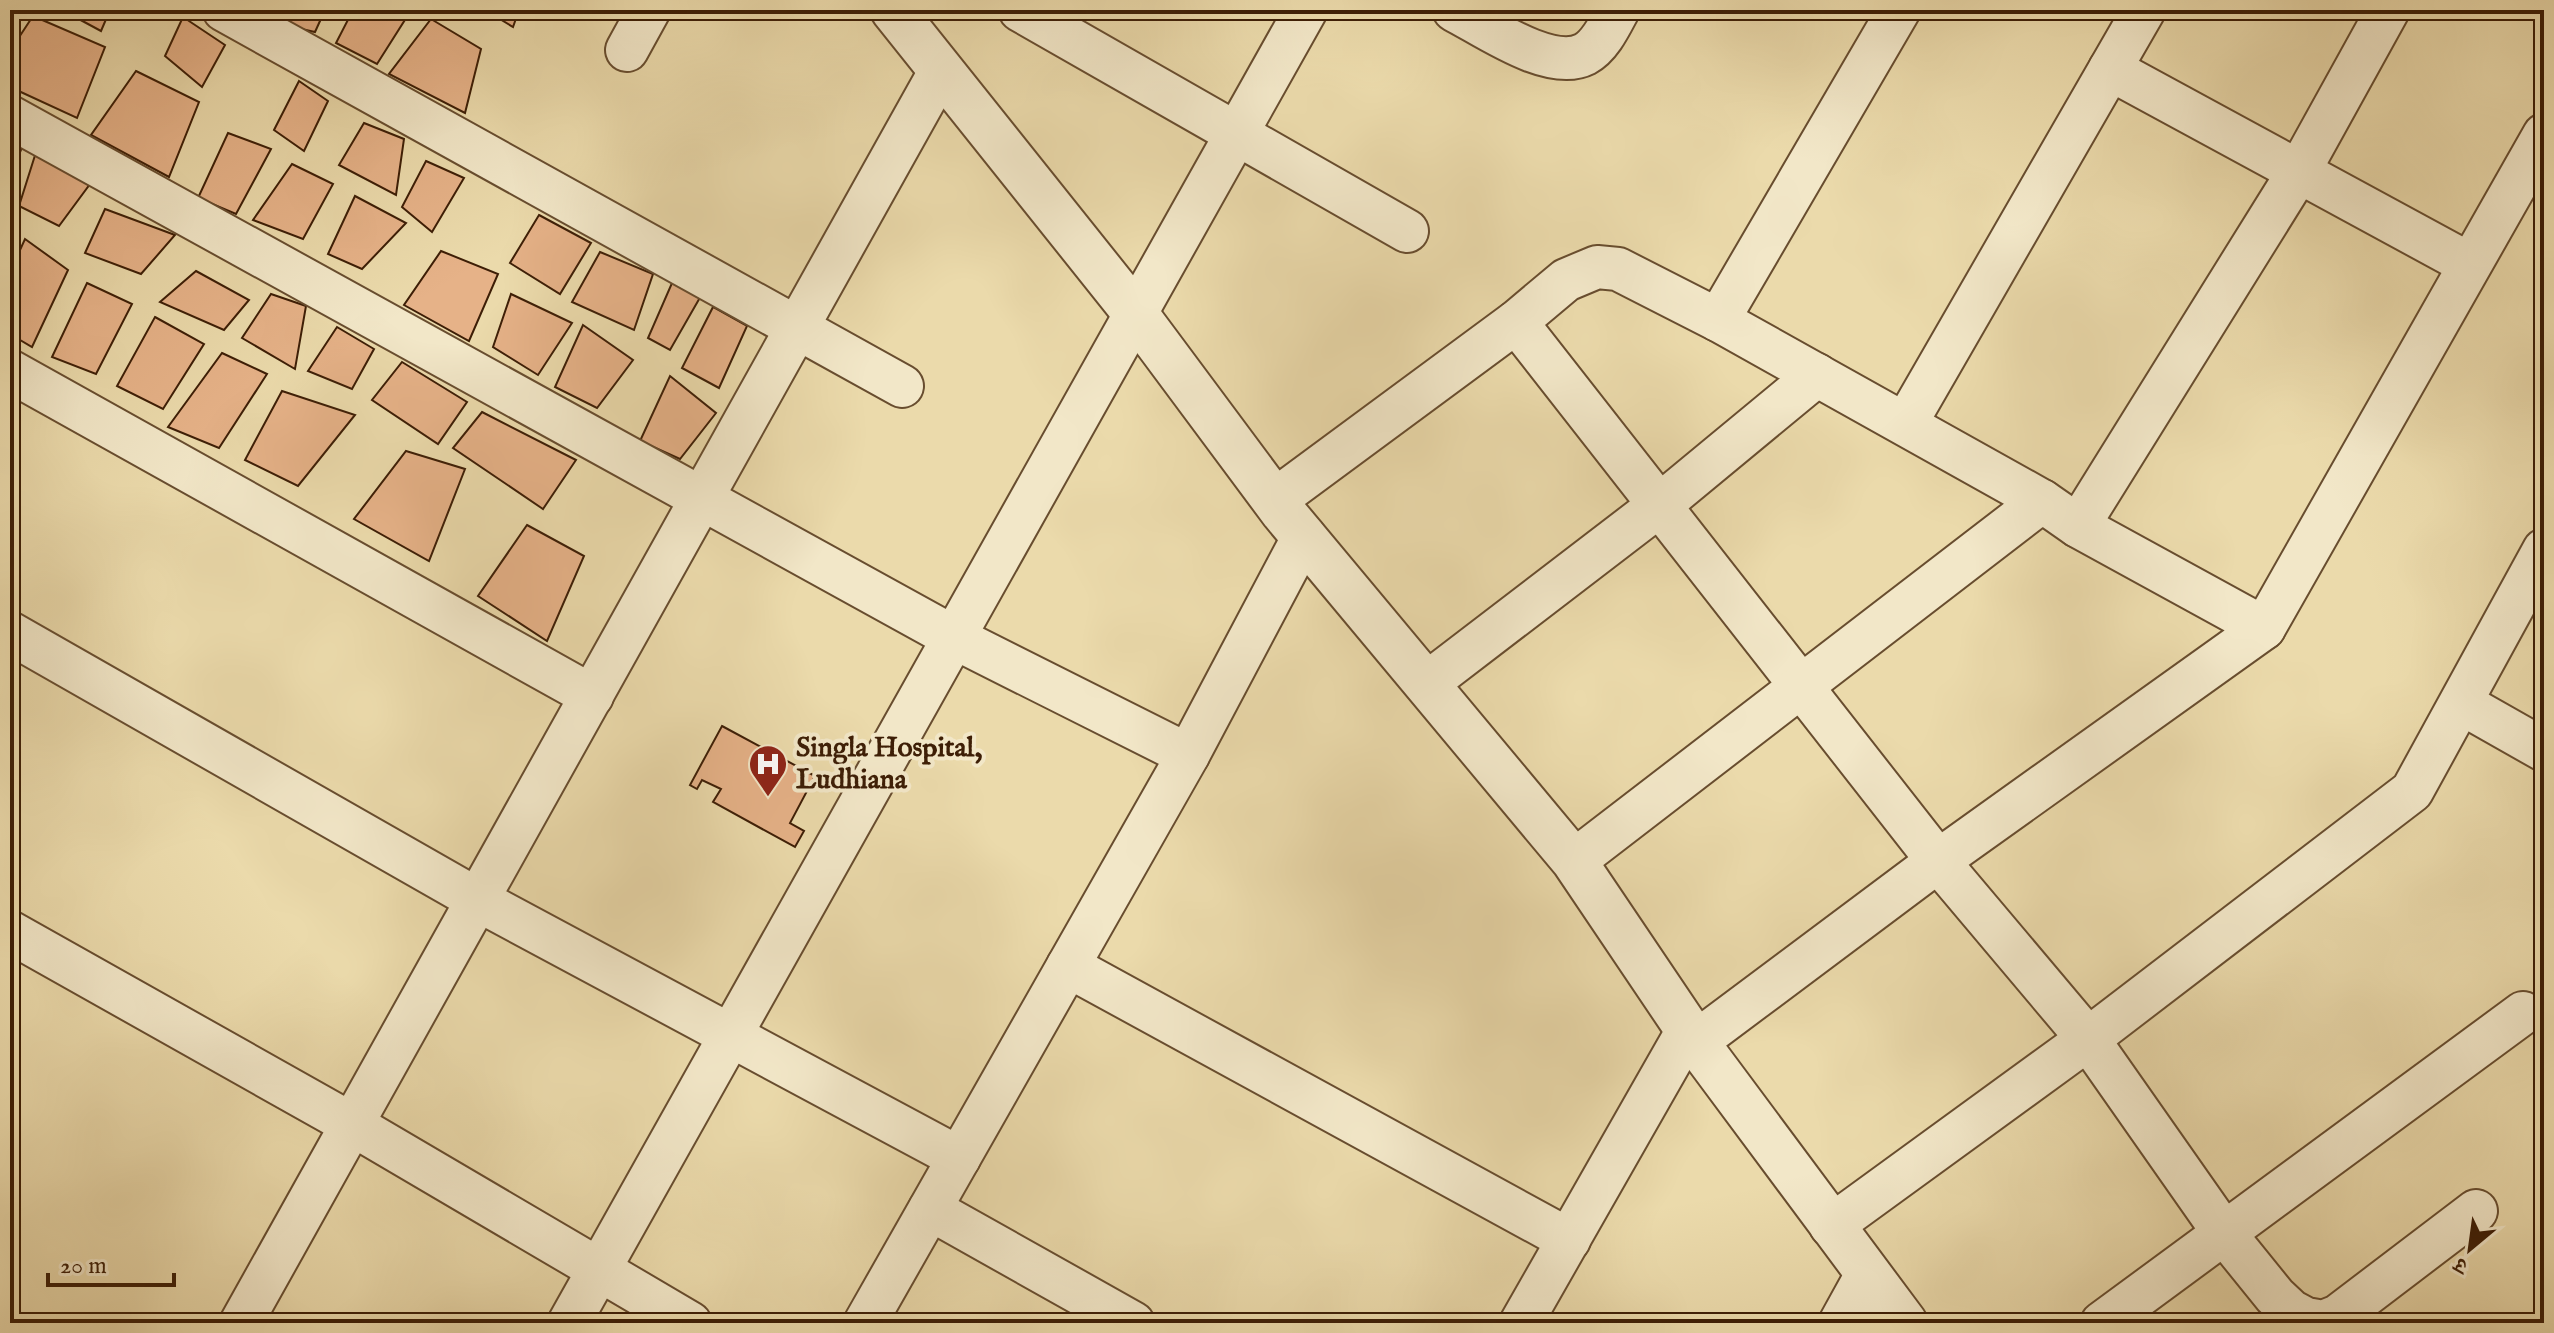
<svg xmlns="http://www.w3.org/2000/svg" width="2554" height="1333" viewBox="0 0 2554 1333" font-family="'IM FELL English','Noto Serif Devanagari',serif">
	<rect width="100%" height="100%" fill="#ebdaab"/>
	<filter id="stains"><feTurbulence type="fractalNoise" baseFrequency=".0025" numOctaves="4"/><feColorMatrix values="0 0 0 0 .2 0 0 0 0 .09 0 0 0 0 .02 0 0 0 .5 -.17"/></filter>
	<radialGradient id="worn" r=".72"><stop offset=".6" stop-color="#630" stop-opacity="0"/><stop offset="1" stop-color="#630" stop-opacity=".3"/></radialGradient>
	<!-- building -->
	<g fill="#e6b288" stroke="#3d1e06" stroke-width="2">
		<polygon points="62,10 110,10 101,31"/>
		<polygon points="292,10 325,10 315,32 288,26"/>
		<polygon points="353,10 399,10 408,15 377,64 336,43"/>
		<polygon points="485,10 519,10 513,27"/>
		<polygon points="33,16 105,47 77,118 10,87 10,51"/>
		<polygon points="183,17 225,45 202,87 165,56"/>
		<polygon points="431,19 481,49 465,113 389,74"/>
		<polygon points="136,71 199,102 169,177 91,135"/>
		<polygon points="299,81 328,101 304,151 274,130"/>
		<polygon points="364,123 404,139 396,195 339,165"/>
		<polygon points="228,133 271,149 236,214 198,198"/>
		<polygon points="10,139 23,145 10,176"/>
		<polygon points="37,149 90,184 59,226 19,206"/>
		<polygon points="426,161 464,178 432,232 402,207"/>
		<polygon points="292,164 333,184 303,239 253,220"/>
		<polygon points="355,196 406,223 362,269 328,254"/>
		<polygon points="105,209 175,235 141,274 85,253"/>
		<polygon points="539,215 591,243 560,294 510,263"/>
		<polygon points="25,239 68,270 32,347 10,334 10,272"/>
		<polygon points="441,251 498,274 469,341 404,305"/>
		<polygon points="600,252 653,274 634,330 572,302"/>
		<polygon points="196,271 249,300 224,330 160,302"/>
		<polygon points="87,283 132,304 96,374 52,357"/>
		<polygon points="672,283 702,294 670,350 648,338"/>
		<polygon points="271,294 306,306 295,369 242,338"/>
		<polygon points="511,294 572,323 538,375 493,347"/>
		<polygon points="713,307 747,326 719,388 682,368"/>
		<polygon points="155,317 204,344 163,409 117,386"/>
		<polygon points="583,325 633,360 597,408 555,387"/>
		<polygon points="337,327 374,349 352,389 308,371"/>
		<polygon points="222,353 267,374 219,448 168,427"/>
		<polygon points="402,362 467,402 438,444 372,400"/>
		<polygon points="670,376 716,413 680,459 640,441"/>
		<polygon points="282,391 355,415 298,486 245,460"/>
		<polygon points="482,412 576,460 543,509 453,448"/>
		<polygon points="406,451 465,469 429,561 354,519"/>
		<polygon points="527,525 584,556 547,641 478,596"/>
		<polygon points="722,726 815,776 790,823 804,831 795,847 713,802 721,789 702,780 697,789 690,785"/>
	</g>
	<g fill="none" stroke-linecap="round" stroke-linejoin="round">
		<!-- minor casing -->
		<g stroke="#684d2f" stroke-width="46">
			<g id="minor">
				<polyline points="224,10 902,386"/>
				<polyline points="1020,10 1407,231"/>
				<path d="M1454 10C1485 26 1550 72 1585 54 1600 46 1610 25 1618 10"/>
				<polyline points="627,50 649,10"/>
				<polyline points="2110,69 2469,264"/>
				<polyline points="10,117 953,637 1188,755 1304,536"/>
				<polyline points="1718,320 1899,10"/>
				<polyline points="1516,322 1938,861 2088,1039 2224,1233 2275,1296 2291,1311 2306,1319 2323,1322 2338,1316 2476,1211"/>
				<polyline points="10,371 592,696"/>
				<polyline points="1906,423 2144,10"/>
				<polyline points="1275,500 1516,322 1566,280 1597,267 1618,269 1718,320 2042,501"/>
				<polyline points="2078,526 2299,171 2388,10"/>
				<polyline points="2264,628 2544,135"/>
				<polyline points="10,633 478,900 959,1158"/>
				<polyline points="1426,684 1661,504 1817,375"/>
				<polyline points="2461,703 2544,750"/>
				<polyline points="1574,861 2042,501 2078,526 2264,628 1938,861 1696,1042"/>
				<polyline points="10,932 353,1125 690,1323"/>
				<polyline points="1068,966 1569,1240"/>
				<polyline points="930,1209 1133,1323"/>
				<polyline points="1831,1226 2088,1039 2412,791 2544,550"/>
				<polyline points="241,1323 941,70"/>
				<polyline points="569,1323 1306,10"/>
				<polyline points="865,1323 1188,755"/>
				<polyline points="1521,1323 1688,1030"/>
				<polyline points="1840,1323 1867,1274"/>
				<polyline points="2102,1323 2523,1013"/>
			</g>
		</g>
		<!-- tertiary casing -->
		<g stroke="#684d2f" stroke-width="48">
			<polyline id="tertiary" points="893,10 1135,313 1283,512 1574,861 1696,1042 1905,1323"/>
		</g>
		<!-- minor -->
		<use href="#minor" stroke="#f2e7c8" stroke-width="42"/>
		<!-- tertiary -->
		<use href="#tertiary" stroke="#f2e7c8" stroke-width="44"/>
	</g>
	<!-- icons -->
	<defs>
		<g id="hospital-pin" transform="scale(2)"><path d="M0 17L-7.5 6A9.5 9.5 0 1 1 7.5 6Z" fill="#8f2418" stroke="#f2e7c8"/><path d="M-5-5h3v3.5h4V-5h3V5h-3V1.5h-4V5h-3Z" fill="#fff"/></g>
	</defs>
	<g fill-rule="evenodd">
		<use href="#hospital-pin" x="768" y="764"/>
	</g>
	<g text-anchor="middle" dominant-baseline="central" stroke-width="8" stroke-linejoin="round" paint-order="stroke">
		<!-- poi labels -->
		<g font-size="28" font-weight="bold" fill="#3d1e06" stroke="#f2e7c8" text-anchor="start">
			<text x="796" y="748">Singla Hospital,<tspan x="796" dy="32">Ludhiana</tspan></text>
		</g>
	</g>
	<!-- margin -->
	<rect width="2554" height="1333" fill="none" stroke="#ebdaab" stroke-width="40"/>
	<rect x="12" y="12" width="2530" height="1309" fill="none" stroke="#3d1e06" stroke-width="4"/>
	<rect x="20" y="20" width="2514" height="1293" fill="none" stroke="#3d1e06" stroke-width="2"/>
	<!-- north arrow -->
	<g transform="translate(2470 1249) rotate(209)" stroke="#f2e7c8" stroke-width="6" paint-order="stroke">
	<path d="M0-6L14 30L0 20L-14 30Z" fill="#3d1e06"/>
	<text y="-12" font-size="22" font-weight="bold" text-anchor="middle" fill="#3d1e06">उ</text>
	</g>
	<!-- scale -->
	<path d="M48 1273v12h126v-12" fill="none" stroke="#3d1e06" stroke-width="4"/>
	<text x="60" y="1273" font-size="24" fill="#3d1e06" stroke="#f2e7c8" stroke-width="6" paint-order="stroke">20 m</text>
	<rect width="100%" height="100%" filter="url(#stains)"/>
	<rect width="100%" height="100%" fill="url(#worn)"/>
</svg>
